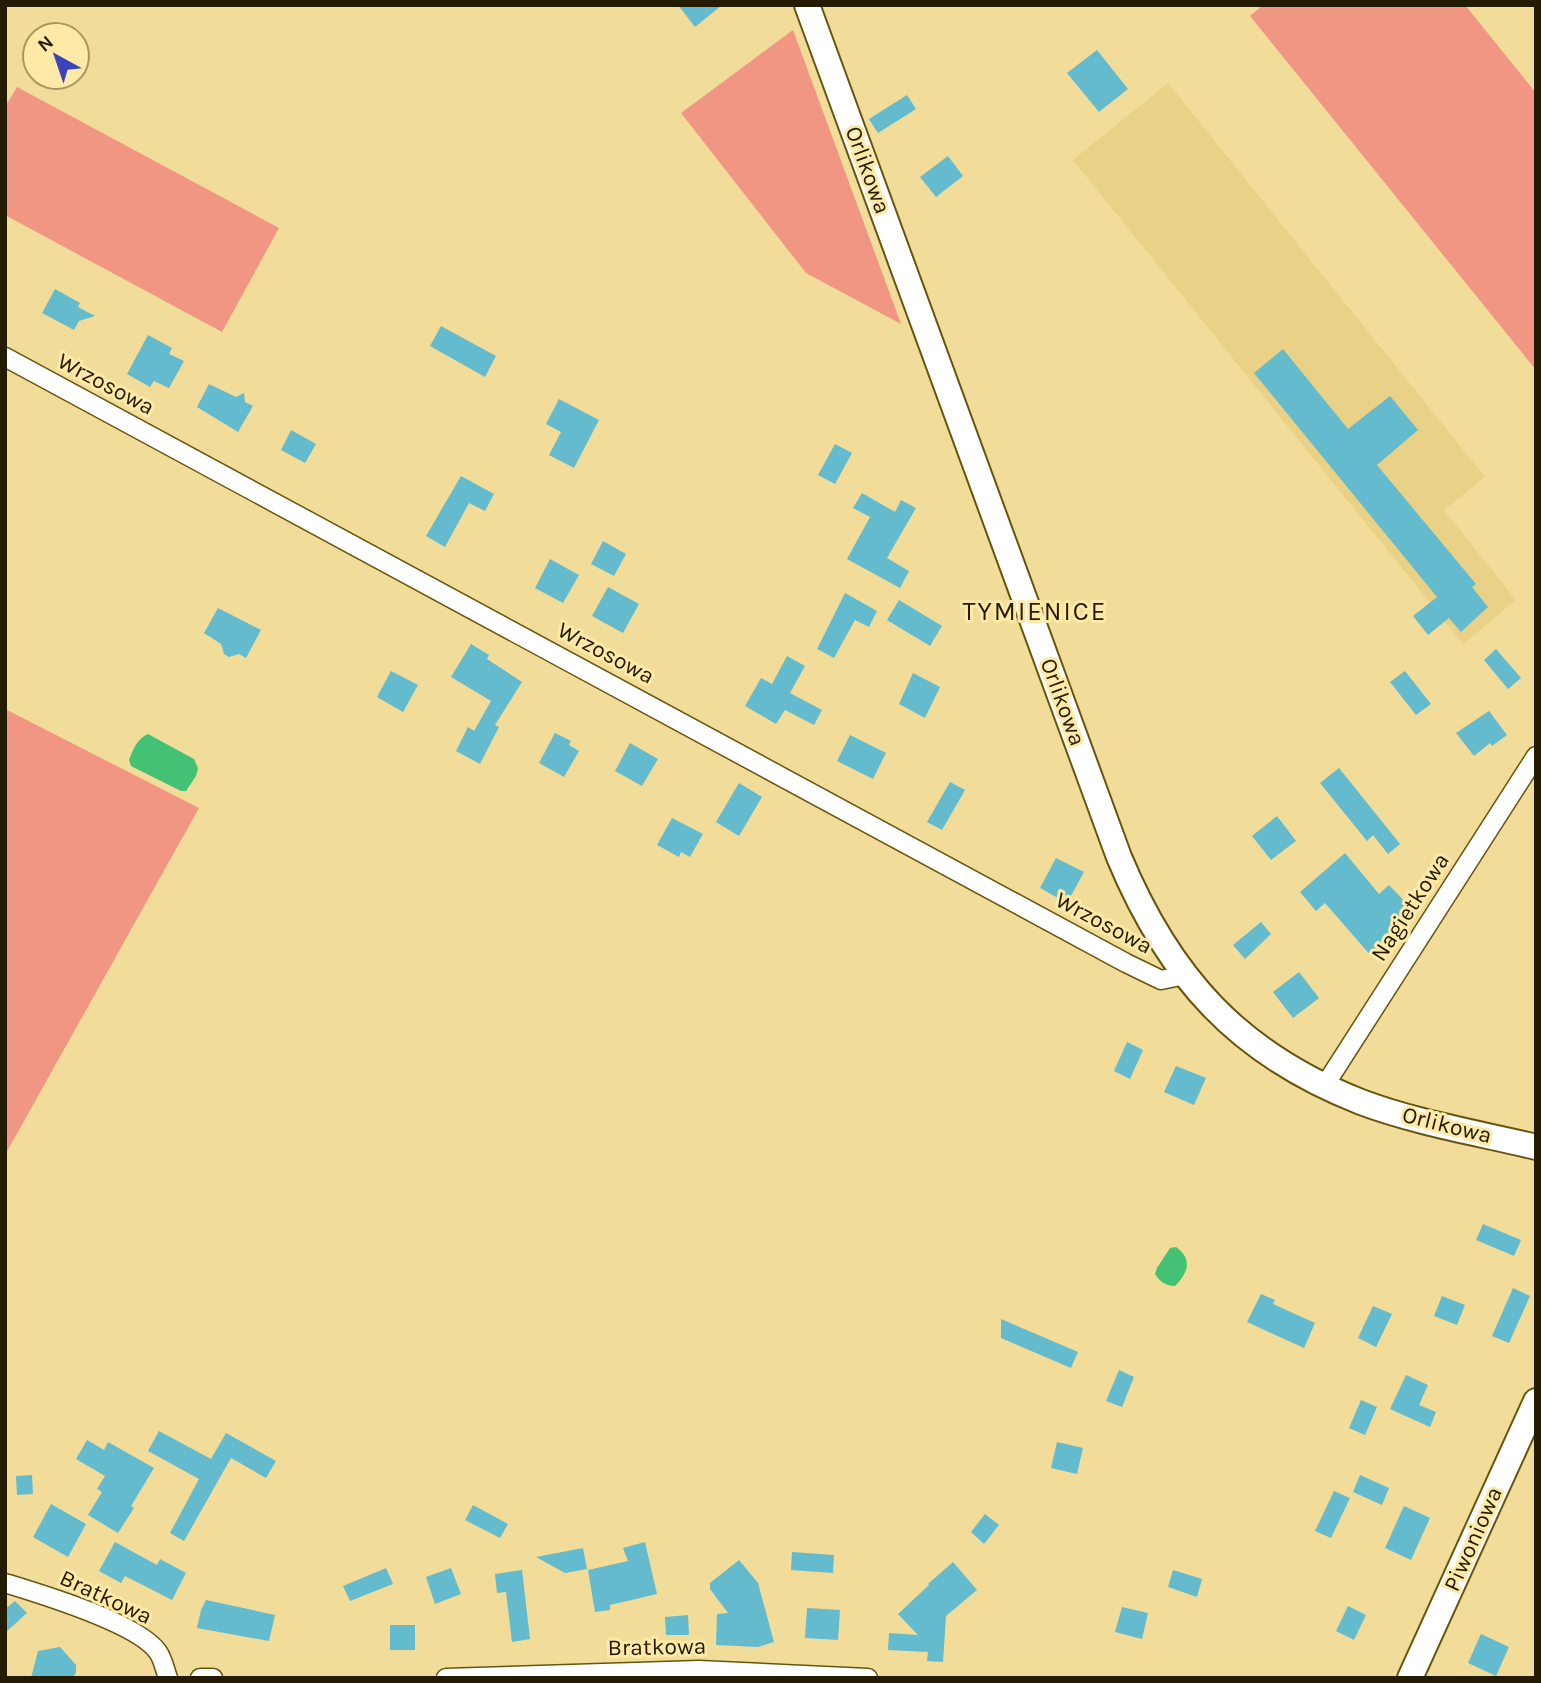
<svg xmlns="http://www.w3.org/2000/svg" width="1541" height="1683" viewBox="0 0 1541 1683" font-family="Karla,sans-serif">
	<rect width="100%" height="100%" fill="#f1dc99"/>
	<!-- built -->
	<polygon fill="#e9d287" points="1168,83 1485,477 1444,510 1516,600 1463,644 1073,160"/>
	<!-- green -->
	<g fill="#f09683">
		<polygon points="1263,5 1465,5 1536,93 1536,370 1250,16"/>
		<polygon points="793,30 901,324 806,273 681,113"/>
		<polygon points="17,87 279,228 222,332 5,215 5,107"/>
		<polygon points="5,709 199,808 5,1155"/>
	</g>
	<!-- water -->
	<g fill="#43c175">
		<path d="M148 734 194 759 198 768 196 776 186 791H181L131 766 129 760C133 749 137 739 148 734Z"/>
		<path d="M1176 1247C1193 1259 1188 1273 1175 1286 1166 1286 1160 1282 1155 1274L1157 1268 1170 1248Z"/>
	</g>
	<!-- building -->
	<g fill="#64bbcd">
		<polygon points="678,5 722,5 695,27"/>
		<polygon points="1097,50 1128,89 1099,112 1067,73"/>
		<polygon points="907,95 916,109 878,133 869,119"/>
		<polygon points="948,156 963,176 936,197 920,177"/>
		<polygon points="55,289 80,303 78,307 95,316 79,321 74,330 42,313"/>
		<polygon points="441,326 496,356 485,377 430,346"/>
		<polygon points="148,335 172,348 169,354 184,361 169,388 154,381 150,387 127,374"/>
		<polygon points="1283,349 1348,429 1390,396 1418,430 1377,465 1476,584 1472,587 1488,607 1461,632 1449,618 1428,635 1413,616 1437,597 1254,373"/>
		<polygon points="209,384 236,397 244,393 245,402 253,406 238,432 197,407"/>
		<polygon points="559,399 599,420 574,468 549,455 561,432 546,424"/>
		<polygon points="291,430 316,444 305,463 281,450"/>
		<polygon points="835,444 852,453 835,484 818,475"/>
		<polygon points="461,476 494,494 485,511 469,503 445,547 426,536"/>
		<polygon points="862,493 895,512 901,500 916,508 887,558 909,571 900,588 847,559 870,517 853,508"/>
		<polygon points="603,541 626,554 614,576 591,564"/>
		<polygon points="550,559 579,575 563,603 535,588"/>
		<polygon points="608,587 639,604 623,633 592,616"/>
		<polygon points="845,593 877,611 869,627 855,620 834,658 817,649"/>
		<polygon points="899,600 942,626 930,646 887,620"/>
		<polygon points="218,608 261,630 246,658 239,654 229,657 224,654 221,644 204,633"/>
		<polygon points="471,644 489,655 487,659 522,682 495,725 499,727 480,764 456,751 468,727 474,731 491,701 451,677"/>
		<polygon points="1496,649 1521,678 1508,689 1484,660"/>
		<polygon points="787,656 805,666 790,693 822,710 814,725 785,710 776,724 745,706 761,678 772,684"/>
		<polygon points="391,671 418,685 403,712 377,697"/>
		<polygon points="1405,671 1431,704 1416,715 1390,682"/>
		<polygon points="913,673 940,687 925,718 899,704"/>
		<polygon points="1489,711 1507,735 1492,746 1490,743 1474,756 1456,733"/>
		<polygon points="555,733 571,741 569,745 579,751 564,777 539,763"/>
		<polygon points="850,735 886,753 873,779 837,761"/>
		<polygon points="630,743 658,759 642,786 615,771"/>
		<polygon points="1339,768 1400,844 1388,854 1373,835 1367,841 1320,783"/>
		<polygon points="950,782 965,790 942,830 927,822"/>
		<polygon points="739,783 762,797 739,836 716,822"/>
		<polygon points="1277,816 1296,841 1271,860 1252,836"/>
		<polygon points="672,818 703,834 690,857 681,852 679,857 657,845"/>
		<polygon points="1345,853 1379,894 1389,885 1411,908 1388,929 1394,936 1372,957 1325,903 1316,911 1300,892"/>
		<polygon points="1056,858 1084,872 1067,903 1040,888"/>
		<polygon points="1261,922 1271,934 1245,959 1233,945"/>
		<polygon points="1299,972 1319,998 1293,1018 1273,992"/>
		<polygon points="1127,1042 1143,1050 1130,1079 1114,1071"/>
		<polygon points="1176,1066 1206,1078 1194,1105 1164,1092"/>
		<polygon points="1483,1224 1521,1240 1514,1256 1476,1240"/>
		<polygon points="1513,1288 1530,1296 1509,1343 1492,1336"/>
		<polygon points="1261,1294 1275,1300 1273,1304 1315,1323 1304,1348 1247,1322"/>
		<polygon points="1442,1296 1465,1305 1457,1325 1434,1316"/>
		<polygon points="1373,1306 1392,1314 1376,1347 1358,1338"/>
		<polygon points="1001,1319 1078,1352 1071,1368 1001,1338"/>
		<polygon points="1119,1370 1134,1377 1122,1407 1106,1401"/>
		<polygon points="1406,1375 1428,1385 1419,1405 1436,1412 1430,1427 1390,1409"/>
		<polygon points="1361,1400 1377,1407 1365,1435 1349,1428"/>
		<polygon points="159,1431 211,1459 226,1433 276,1461 266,1478 231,1458 184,1541 170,1533 199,1479 148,1451"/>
		<polygon points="87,1440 104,1450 108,1442 154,1468 131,1506 134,1508 118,1533 88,1515 102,1492 97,1489 105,1476 76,1459"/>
		<polygon points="1057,1442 1083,1448 1077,1474 1051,1468"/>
		<polygon points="32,1475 33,1494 17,1495 16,1476"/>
		<polygon points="1360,1475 1389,1488 1382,1505 1353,1492"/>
		<polygon points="1334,1491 1350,1498 1331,1538 1315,1531"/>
		<polygon points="51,1504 86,1524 68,1557 33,1537"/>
		<polygon points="473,1505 508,1524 500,1538 465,1520"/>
		<polygon points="1404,1506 1430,1518 1411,1560 1385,1548"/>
		<polygon points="985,1514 999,1525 984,1544 971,1532"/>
		<polygon points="115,1542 157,1565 160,1559 186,1573 172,1600 125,1576 121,1583 99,1571"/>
		<polygon points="645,1542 657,1594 610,1605 610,1610 595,1612 588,1570 628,1561 623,1548"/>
		<polygon points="583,1548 587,1569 565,1573 536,1557"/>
		<polygon points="792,1552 834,1555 833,1573 791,1570"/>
		<polygon points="739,1560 758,1583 774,1642 758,1647 716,1645 717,1614 728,1613 710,1589 710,1583"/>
		<polygon points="953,1562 977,1590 946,1616 943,1662 927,1661 928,1652 888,1650 889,1633 918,1635 898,1614 929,1585 928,1584"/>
		<polygon points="386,1568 393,1584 350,1601 343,1586"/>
		<polygon points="451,1568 461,1594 435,1604 426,1577"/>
		<polygon points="522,1570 530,1639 512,1642 506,1592 497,1593 495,1574"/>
		<polygon points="1173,1570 1202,1579 1197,1597 1168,1587"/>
		<polygon points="206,1600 275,1615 269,1641 197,1628 201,1610"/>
		<polygon points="15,1601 27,1613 5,1633 5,1609"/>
		<polygon points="1348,1606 1366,1615 1354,1640 1336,1631"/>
		<polygon points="1122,1607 1148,1613 1142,1639 1115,1632"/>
		<polygon points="807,1608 840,1610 838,1640 805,1638"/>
		<polygon points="688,1615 689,1635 666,1635 665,1617"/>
		<rect x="390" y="1625" width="25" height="25"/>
		<polygon points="1481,1634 1509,1647 1496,1676 1468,1663"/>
		<polygon points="60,1647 76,1665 76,1673 72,1678 31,1678 38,1651"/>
	</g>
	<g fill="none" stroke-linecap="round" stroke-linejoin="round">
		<!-- street casing -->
		<g stroke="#68550d" stroke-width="21">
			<g id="street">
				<polyline points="5,357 1126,963 1161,980 1185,975"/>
				<polyline points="1325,1085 1536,756"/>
				<path d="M5 1583C41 1594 138 1623 158 1652 163 1659 165 1670 168 1678"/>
				<polyline points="200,1678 213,1678"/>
				<polyline points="446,1678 699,1670 868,1678"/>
			</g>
		</g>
		<!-- secondary casing -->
		<g stroke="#68550d" stroke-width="28">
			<g id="secondary">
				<path d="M807 5 1119 857C1169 977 1238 1054 1361 1102 1417 1123 1478 1133 1536 1147"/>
				<polyline points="1410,1678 1536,1401"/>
			</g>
		</g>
		<!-- street -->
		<use href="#street" stroke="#fff" stroke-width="18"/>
		<!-- secondary -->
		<use href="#secondary" stroke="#fff" stroke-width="24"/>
	</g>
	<g text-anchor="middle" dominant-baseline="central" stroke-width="6" stroke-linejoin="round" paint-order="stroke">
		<!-- street labels -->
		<g font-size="23" fill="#231c02" stroke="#fee9a6">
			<text transform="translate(868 170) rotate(70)">Orlikowa</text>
			<text transform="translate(106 384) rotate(28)">Wrzosowa</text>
			<text transform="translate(606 653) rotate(28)">Wrzosowa</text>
			<text transform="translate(1063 702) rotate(70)">Orlikowa</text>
			<text transform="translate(1410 907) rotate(-57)">Nagietkowa</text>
			<text transform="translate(1104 923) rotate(28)">Wrzosowa</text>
			<text transform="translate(1447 1125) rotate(14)">Orlikowa</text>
			<text transform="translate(1473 1539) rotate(-66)">Piwoniowa</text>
			<text transform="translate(106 1597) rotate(25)">Bratkowa</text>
			<text transform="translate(657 1647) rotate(-1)">Bratkowa</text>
		</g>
		<!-- quarter labels -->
		<g font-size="26" letter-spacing="2" fill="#231c02" stroke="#fee9a6">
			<text x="1035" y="611">TYMIENICE</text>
		</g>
	</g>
	<!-- border -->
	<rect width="1541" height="1683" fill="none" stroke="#231c02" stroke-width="14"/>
	<!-- north arrow -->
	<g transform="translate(56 56) rotate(320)"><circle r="33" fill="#fee9a6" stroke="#a69764" stroke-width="2"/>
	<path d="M0-5L12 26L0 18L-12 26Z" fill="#3a43b7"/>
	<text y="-10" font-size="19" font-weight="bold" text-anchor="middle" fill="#231c02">N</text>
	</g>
</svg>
